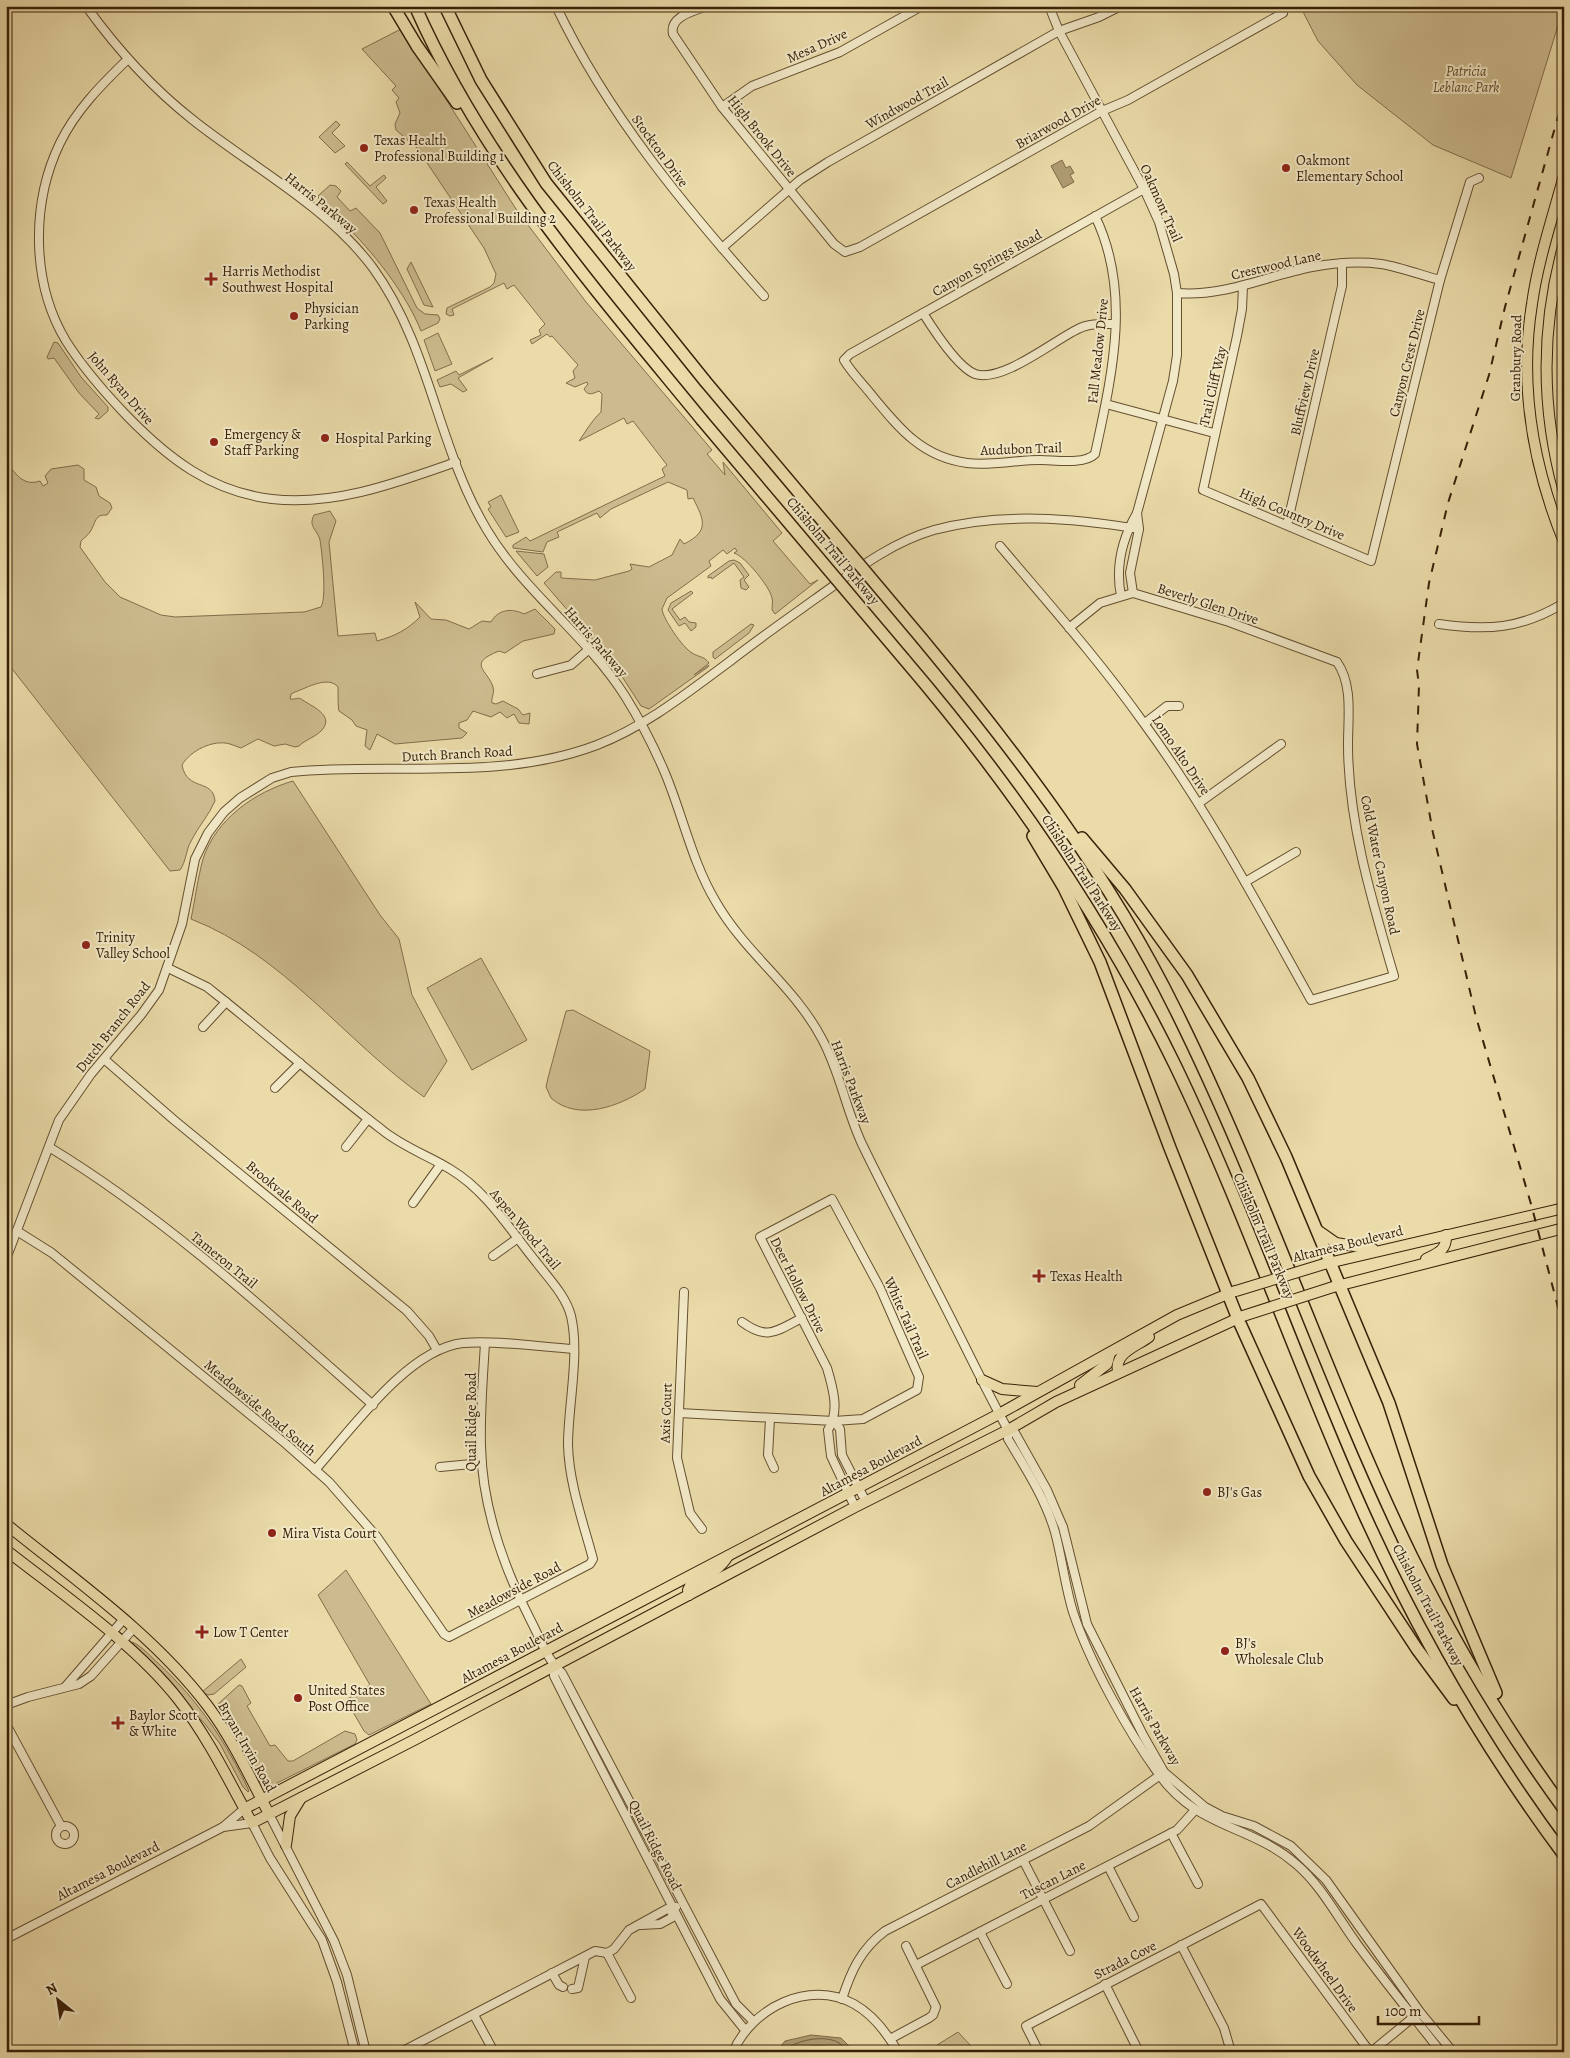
<svg xmlns="http://www.w3.org/2000/svg" width="1570" height="2058" viewBox="0 0 1570 2058" font-family="Alegreya,serif">
	<rect width="100%" height="100%" fill="#eadba9"/>
	<filter id="stains"><feTurbulence type="fractalNoise" baseFrequency=".004" numOctaves="4"/><feColorMatrix values="0 0 0 0 .2 0 0 0 0 .09 0 0 0 0 .02 0 0 0 .5 -.17"/></filter>
	<radialGradient id="worn" r=".72"><stop offset=".6" stop-color="#630" stop-opacity="0"/><stop offset="1" stop-color="#630" stop-opacity=".3"/></radialGradient>
	<!-- green -->
	<g fill="#ccbb8e" stroke="#826e4b">
		<polygon points="1300,6 1564,6 1511,178 1433,145 1357,85 1318,41"/>
		<path d="M401 29 516 209 586 302 712 450 707 454 725 475 723 462 782 533 773 541 810 584 818 580 775 614 772 610C772 606 773 602 772 598 770 587 745 556 734 553L737 551 735 548 727 554 723 550 709 561 711 566 667 598 662 609C663 619 683 648 692 653 698 657 704 656 709 663L694 675 709 665 708 667 649 709 641 706 614 664 544 583 556 572H561V578L595 580 629 571 632 569 630 564 649 567 672 555 680 539 684 544C710 531 704 520 693 498L688 499 687 490 668 482 611 509 600 518 597 513 557 532 559 537 547 542 543 552 513 548V545L526 537 530 541 665 476 662 469 667 465 633 421 627 424 624 418 579 441C586 431 592 420 601 412L602 394 599 391C594 393 588 397 584 389L588 384 587 382 575 387 566 383 575 378 573 371 578 365 552 336 550 337 547 334 532 344 530 340 541 335 539 330 545 324 514 285 507 289 504 283 452 309 454 315 450 316 446 314 447 308 490 287 494 283 496 274 484 248 417 148 396 130 395 124 400 113 396 102 399 98 392 90 396 86 362 49Z"/>
		<polygon points="336,121 340,125 332,133 345,146 335,153 319,137"/>
		<polygon points="347,162 370,186 384,175 386,178 376,187 387,201 383,204 345,164"/>
		<path d="M330 185 336 186 341 191 337 197 350 211 356 208 380 233 417 308 425 314 438 315 440 319 438 323 421 331C407 295 372 250 343 223 333 214 320 208 318 196Z"/>
		<polygon points="411,262 433,307 424,305 407,269"/>
		<polygon points="438,333 452,364 435,371 424,340"/>
		<polygon points="54,342 58,343 81,377 108,407 108,411 99,419 95,418 99,414 79,393 54,358 48,359 47,357"/>
		<polygon points="493,358 458,378 467,390 463,392 451,384 440,387 437,380 456,371 459,375"/>
		<path d="M6 462C15 472 22 487 40 481L43 486 48 483 45 476 51 469 78 465 84 469V480L96 487 99 496 110 503 112 508 107 515C94 514 96 523 90 532 88 535 84 538 81 541L80 547 105 582 120 597 161 615 175 617 304 612 321 607C327 597 322 552 320 540 317 529 308 527 314 515L330 511 336 521 329 542 338 636 375 633 377 641C395 636 407 630 420 617L415 602 431 619 446 620 469 629 482 621 491 622C498 609 512 608 524 614L535 609 555 629 554 634 523 641 505 653 499 651C466 664 488 670 493 687 495 693 491 697 492 703L496 704 503 701 518 709 523 715 530 713 529 724 519 723 514 714 507 718 500 712 491 717 473 711 467 720 459 723V728L467 733 462 738 395 744 377 734 370 750 365 746 367 730 356 726 352 720 339 711C338 710 338 688 338 687 328 675 307 688 295 692L291 694 290 699C294 700 298 697 301 699 311 706 335 715 322 730 317 736 305 740 299 746L295 747 285 744 274 746 258 739 241 748C237 747 234 745 230 744 213 739 190 751 182 765 187 792 213 778 215 801 209 815 198 827 191 841 186 850 186 862 180 870L170 871 6 661Z"/>
		<polygon points="501,495 519,532 506,537 488,509 491,507 488,502"/>
		<polygon points="516,551 544,554 548,567 537,576"/>
		<polygon points="734,560 740,563 749,575 744,580 749,587 746,590 741,588 740,580 744,577 734,563 712,579 711,577 708,578 708,576 729,561"/>
		<polygon points="691,591 693,593 672,609 680,620 685,617 689,622 696,623 696,627 691,631 685,623 679,626 668,610 671,603"/>
		<polygon points="751,624 754,625 749,633 715,659 713,657 713,652"/>
		<path d="M293 781 380 915 399 939 412 995 447 1061 424 1097C345 1041 284 955 191 919 195 900 198 877 203 859 216 819 255 792 293 781Z"/>
		<polygon points="481,958 527,1040 472,1070 427,988"/>
		<path d="M573 1010 650 1051 645 1089C620 1106 578 1122 551 1098L546 1087 548 1078 566 1011Z"/>
		<polygon points="346,1570 431,1704 369,1735 364,1731 346,1700 370,1685 318,1595"/>
		<path d="M132 1642C142 1646 151 1657 159 1664 198 1700 227 1743 249 1791L248 1792 243 1787 220 1744 205 1724 131 1644Z"/>
		<polygon points="241,1659 246,1667 214,1694 208,1695 202,1692"/>
		<polygon points="239,1685 242,1686 251,1703 247,1706 270,1746 275,1745 288,1761 293,1761 345,1731 355,1734 357,1740 355,1744 269,1787 262,1786 217,1711 217,1705"/>
		<polygon points="958,2032 972,2047 972,2052 940,2052 937,2045"/>
	</g>
	<!-- water -->
	<g fill="#ae9b72" stroke="#7f6a48">
		<polygon points="1062,160 1066,168 1070,166 1074,173 1070,175 1074,182 1063,188 1051,166"/>
		<polygon points="811,2035 841,2038 855,2052 776,2052 785,2041"/>
	</g>
	<g fill="none" stroke-linecap="round" stroke-linejoin="round">
		<!-- shore -->
		<g stroke="#745e3d" stroke-width="1">
			<path d="M783 2052C794 2040 825 2034 839 2043 842 2045 845 2049 848 2052"/>
			<path d="M791 2052C803 2045 828 2042 839 2052"/>
		</g>
		<!-- minor casing -->
		<g stroke="#654f30" stroke-width="10">
			<g id="minor">
				<path d="M86 6C117 49 151 87 193 120 252 167 328 207 373 268 431 348 437 447 487 530 524 592 586 635 625 696 640 720 654 747 665 773 683 816 692 862 716 902 745 953 795 987 822 1039 840 1072 846 1110 862 1144 886 1194 912 1242 937 1291 961 1337 983 1385 1008 1430V1439C1026 1469 1045 1498 1055 1532 1062 1558 1065 1586 1073 1612 1090 1663 1127 1730 1158 1773 1197 1829 1250 1824 1296 1864 1321 1885 1338 1918 1357 1944 1384 1981 1413 2016 1441 2052"/>
				<path d="M556 6C608 115 685 207 764 296"/>
				<path d="M707 6C695 11 669 16 673 34L722 107 834 244 845 252 860 247 1102 111 1128 100 1283 13 1280 6"/>
				<path d="M1049 6 1059 31 1144 189 1159 222 1174 274 1177 293V355L1173 381 1137 513C1122 539 1115 566 1121 596"/>
				<path d="M128 59C102 84 76 110 60 143 31 203 31 283 66 341 83 368 105 393 127 416 168 458 211 492 272 499 335 506 396 483 456 462"/>
				<polyline points="722,107 752,86 840,52 922,6"/>
				<path d="M1095 216C1132 292 1112 375 1095 454 1084 465 1055 460 1040 460 1015 460 991 466 967 463 921 457 898 427 870 393 862 383 851 372 844 360L850 354 1144 189"/>
				<polyline points="722,248 800,180 828,162 1059,31 1099,17 1121,6"/>
				<polyline points="1243,286 1242,309 1237,336 1203,490 1371,561 1440,280 1470,182 1479,178"/>
				<path d="M1177 293C1224 297 1266 276 1312 267 1334 263 1358 261 1381 264 1400 267 1421 275 1440 280"/>
				<path d="M923 313C933 329 957 367 975 374 1002 383 1053 341 1078 329 1089 323 1103 324 1115 324"/>
				<polyline points="1106,404 1214,433"/>
				<polyline points="1287,525 1342,286 1342,263"/>
				<path d="M1000 546C1049 604 1099 660 1143 722 1207 809 1258 905 1311 1000L1394 976C1372 901 1348 822 1348 744 1348 717 1353 685 1337 662L1229 622 1133 593 1100 603 1069 628"/>
				<polyline points="1133,593 1130,573 1139,529 1137,513"/>
				<path d="M1439 624C1487 631 1521 629 1564 603"/>
				<polyline points="537,674 571,665 588,650"/>
				<polyline points="1145,723 1167,706 1179,706"/>
				<polyline points="1199,803 1281,744"/>
				<polyline points="1245,882 1296,852"/>
				<polyline points="203,1027 226,1002"/>
				<polyline points="104,1059 174,1120 407,1311 429,1336 437,1350"/>
				<polyline points="275,1088 300,1063"/>
				<path d="M49 1147C166 1218 270 1314 373 1405"/>
				<polyline points="346,1147 368,1119"/>
				<polyline points="413,1203 441,1164"/>
				<path d="M17 1231 52 1253 286 1444 329 1482 377 1537 444 1634 449 1637 590 1564 593 1559C583 1522 569 1483 568 1445 568 1406 580 1354 571 1316 566 1296 549 1279 537 1263 510 1230 487 1191 450 1169 427 1155 401 1146 381 1129 328 1088 278 1044 226 1002L207 987 168 968"/>
				<polyline points="493,1256 518,1238"/>
				<path d="M6 1259 59 1120 91 1074 141 1015 159 990 182 924 195 859 208 833 224 812 240 798 272 778 291 772C392 762 500 782 597 745 646 726 687 693 729 662 757 640 786 620 815 599 852 573 889 543 934 530 1000 512 1073 518 1139 529"/>
				<polyline points="684,1292 677,1458 690,1513 702,1529"/>
				<path d="M742 1322C768 1341 776 1331 802 1318"/>
				<path d="M485 1343C483 1377 480 1412 481 1446 482 1506 504 1568 531 1621 540 1638 547 1660 562 1673L727 1987 736 2004 753 2021"/>
				<path d="M679 1413 834 1421 863 1419 917 1390 919 1377 880 1288 832 1199 760 1237 827 1368C833 1388 840 1412 828 1430L831 1456 855 1507"/>
				<polyline points="770,1419 768,1455 774,1468"/>
				<polyline points="834,1421 840,1429 842,1455 866,1502"/>
				<polyline points="1008,1430 1015,1433 1047,1490 1063,1527 1087,1624 1143,1735 1164,1772 1205,1807 1222,1816 1254,1826 1291,1846 1326,1880 1420,2012 1453,2052"/>
				<polyline points="440,1467 482,1463"/>
				<path d="M315 1470C351 1430 408 1349 463 1343 496 1340 540 1347 574 1349"/>
				<polyline points="554,1666 554,1676 569,1706 720,1999 745,2030"/>
				<polyline points="65,1687 123,1620"/>
				<polyline points="6,1705 28,1697 79,1684 91,1676 133,1629"/>
				<polyline points="6,1724 61,1826"/>
				<polyline points="269,1814 334,1941 347,1975 366,2052"/>
				<circle cx="65" cy="1835" r="9"/>
				<polyline points="223,1827 252,1823 270,1858 322,1940 337,1982 355,2052"/>
				<polyline points="1171,1833 1198,1884"/>
				<polyline points="1023,1860 1070,1951"/>
				<polyline points="1108,1866 1134,1917"/>
				<polyline points="641,1925 660,1924 673,1917 671,1910"/>
				<polyline points="980,1932 1007,1984"/>
				<polyline points="6,1939 223,1827 244,1809"/>
				<polyline points="1181,1945 1224,2028 1231,2052"/>
				<polyline points="607,1953 631,1998"/>
				<polyline points="916,1965 1177,1830 1195,1810"/>
				<polyline points="552,1973 559,1985 563,1987"/>
				<polyline points="1105,1984 1139,2052"/>
				<polyline points="572,1989 578,1988 585,1957"/>
				<path d="M842 1999C851 1971 861 1949 885 1931L1089 1826 1163 1773"/>
				<polyline points="474,2015 494,2052"/>
				<polyline points="890,2039 929,2018 933,2015 936,2007 906,1946"/>
				<polyline points="401,2052 595,1951 607,1953 614,1949 629,1930 667,1909 671,1910 676,1907"/>
				<path d="M733 2052C752 2008 809 1979 854 2004 874 2015 887 2033 898 2052"/>
				<polyline points="1039,2052 1026,2026 1261,1904 1370,2052"/>
				<polyline points="1371,2052 1416,2015"/>
			</g>
		</g>
		<!-- major casing -->
		<g stroke="#392008" stroke-width="12">
			<g id="major">
				<path d="M1564 175C1553 217 1538 260 1532 304 1519 385 1533 466 1564 542"/>
				<path d="M1564 243C1541 325 1541 410 1564 492"/>
				<polyline points="1316,1229 1336,1243 1373,1249"/>
				<path d="M1426 1259C1438 1253 1447 1250 1446 1235"/>
				<polyline points="1324,1264 1564,1208"/>
				<polyline points="1333,1287 1564,1228"/>
				<path d="M1118 1372C1114 1353 1135 1347 1149 1337"/>
				<polyline points="982,1380 1002,1389 1037,1392"/>
				<polyline points="1080,1385 1107,1364 1110,1353"/>
				<path d="M6 1524C75 1580 153 1634 207 1705 232 1738 250 1777 269 1814"/>
				<path d="M6 1550C62 1594 135 1644 178 1699 208 1737 229 1781 252 1823L416 1739 855 1507 1008 1430 1056 1402 1243 1316"/>
				<path d="M689 1595 688 1590 690 1586C705 1577 719 1571 728 1556"/>
				<polyline points="244,1809 999,1414 1177,1315 1235,1291"/>
				<polyline points="286,1845 290,1816 301,1798"/>
			</g>
		</g>
		<!-- highway casing -->
		<g stroke="#392008" stroke-width="14">
			<g id="highway">
				<polyline points="393,6 417,46 457,103"/>
				<path d="M415 6C485 164 594 288 702 420"/>
				<polyline points="445,6 481,80 546,183 705,381"/>
				<path d="M922 639C1018 755 1109 875 1176 1011 1264 1188 1325 1377 1411 1555 1454 1642 1507 1731 1564 1809"/>
				<path d="M904 659C1011 784 1103 918 1175 1065 1246 1212 1298 1368 1365 1516 1419 1635 1486 1750 1564 1855"/>
				<polyline points="1033,836 1064,888 1100,962 1170,1148 1238,1319 1309,1476 1346,1541 1417,1649 1454,1699"/>
				<polyline points="1082,838 1125,889 1187,975 1248,1078 1286,1157 1389,1403 1442,1565 1496,1693"/>
			</g>
		</g>
		<!-- minor -->
		<use href="#minor" stroke="#f1e8c7" stroke-width="8"/>
		<!-- major -->
		<use href="#major" stroke="#eadba9" stroke-width="10"/>
		<!-- highway -->
		<use href="#highway" stroke="#eadba9" stroke-width="11"/>
		<!-- rail -->
		<polyline stroke="#392008" stroke-width="2" stroke-dasharray="9 9" stroke-linecap="butt" points="1564,95 1505,307 1489,375 1448,503 1429,583 1417,670 1419,685 1417,744 1433,833 1476,1017 1531,1204 1564,1330"/>
		<!-- major-bridge casing -->
		<g stroke="#392008" stroke-width="12" stroke-linecap="butt">
			<g id="major-bridge">
				<polyline points="1236,1291 1324,1264"/>
				<polyline points="1243,1316 1333,1287"/>
			</g>
		</g>
		<!-- highway-bridge casing -->
		<g stroke="#392008" stroke-width="14" stroke-linecap="butt">
			<g id="highway-bridge">
				<polyline points="705,381 922,639"/>
				<polyline points="702,420 904,659"/>
			</g>
		</g>
		<!-- major-bridge -->
		<use href="#major-bridge" stroke="#eadba9" stroke-width="10"/>
		<!-- highway-bridge -->
		<use href="#highway-bridge" stroke="#eadba9" stroke-width="11"/>
	</g>
	<!-- markers -->
	<g fill="#8f2418" stroke="#f1e8c7" stroke-width="2">
		<circle cx="364" cy="148" r="5"/>
		<circle cx="1286" cy="168" r="5"/>
		<circle cx="414" cy="210" r="5"/>
		<path d="M208.5 271.5h5v5h5v5h-5v5h-5v-5h-5v-5h5z"/>
		<circle cx="294" cy="316" r="5"/>
		<circle cx="325" cy="438" r="5"/>
		<circle cx="214" cy="442" r="5"/>
		<circle cx="86" cy="945" r="5"/>
		<path d="M1036.5 1268.5h5v5h5v5h-5v5h-5v-5h-5v-5h5z"/>
		<circle cx="1207" cy="1492" r="5"/>
		<circle cx="272" cy="1533" r="5"/>
		<path d="M199.5 1624.5h5v5h5v5h-5v5h-5v-5h-5v-5h5z"/>
		<circle cx="1225" cy="1651" r="5"/>
		<circle cx="298" cy="1698" r="5"/>
		<path d="M115.5 1715.5h5v5h5v5h-5v5h-5v-5h-5v-5h5z"/>
	</g>
	<g text-anchor="middle" dominant-baseline="central" stroke-width="4" stroke-linejoin="round" paint-order="stroke">
		<!-- street labels -->
		<g font-size="14" fill="#392008" stroke="#f1e8c7">
			<text transform="translate(817 46) rotate(-24)">Mesa Drive</text>
			<text transform="translate(907 103) rotate(-29)">Windwood Trail</text>
			<text transform="translate(1058 122) rotate(-29)">Briarwood Drive</text>
			<text transform="translate(762 136) rotate(51)">High Brook Drive</text>
			<text transform="translate(660 151) rotate(54)">Stockton Drive</text>
			<text transform="translate(321 203) rotate(39)">Harris Parkway</text>
			<text transform="translate(1161 203) rotate(66)">Oakmont Trail</text>
			<text transform="translate(592 216) rotate(52)">Chisholm Trail Parkway</text>
			<text transform="translate(987 263) rotate(-29)">Canyon Springs Road</text>
			<text transform="translate(1276 265) rotate(-13)">Crestwood Lane</text>
			<text transform="translate(1098 351) rotate(-84)">Fall Meadow Drive</text>
			<text transform="translate(1516 358) rotate(-89)">Granbury Road</text>
			<text transform="translate(1407 363) rotate(-76)">Canyon Crest Drive</text>
			<text transform="translate(1213 386) rotate(-77)">Trail Cliff Way</text>
			<text transform="translate(121 388) rotate(49)">John Ryan Drive</text>
			<text transform="translate(1305 392) rotate(-77)">Bluffview Drive</text>
			<text transform="translate(1021 449) rotate(-2)">Audubon Trail</text>
			<text transform="translate(1292 514) rotate(23)">High Country Drive</text>
			<text transform="translate(833 551) rotate(50)">Chisholm Trail Parkway</text>
			<text transform="translate(1208 604) rotate(18)">Beverly Glen Drive</text>
			<text transform="translate(596 642) rotate(49)">Harris Parkway</text>
			<text transform="translate(457 754) rotate(-3)">Dutch Branch Road</text>
			<text transform="translate(1181 755) rotate(56)">Lomo Alto Drive</text>
			<text transform="translate(1380 865) rotate(78)">Cold Water Canyon Road</text>
			<text transform="translate(1082 873) rotate(57)">Chisholm Trail Parkway</text>
			<text transform="translate(113 1027) rotate(-52)">Dutch Branch Road</text>
			<text transform="translate(851 1082) rotate(69)">Harris Parkway</text>
			<text transform="translate(282 1192) rotate(40)">Brookvale Road</text>
			<text transform="translate(525 1229) rotate(50)">Aspen Wood Trail</text>
			<text transform="translate(1264 1236) rotate(67)">Chisholm Trail Parkway</text>
			<text transform="translate(1348 1244) rotate(-14)">Altamesa Boulevard</text>
			<text transform="translate(224 1260) rotate(39)">Tameron Trail</text>
			<text transform="translate(798 1285) rotate(63)">Deer Hollow Drive</text>
			<text transform="translate(906 1318) rotate(66)">White Tail Trail</text>
			<text transform="translate(260 1408) rotate(40)">Meadowside Road South</text>
			<text transform="translate(666 1413) rotate(-88)">Axis Court</text>
			<text transform="translate(471 1422) rotate(-90)">Quail Ridge Road</text>
			<text transform="translate(871 1466) rotate(-28)">Altamesa Boulevard</text>
			<text transform="translate(514 1590) rotate(-28)">Meadowside Road</text>
			<text transform="translate(1428 1605) rotate(62)">Chisholm Trail Parkway</text>
			<text transform="translate(512 1653) rotate(-28)">Altamesa Boulevard</text>
			<text transform="translate(1155 1726) rotate(60)">Harris Parkway</text>
			<text transform="translate(247 1747) rotate(60)">Bryant Irvin Road</text>
			<text transform="translate(655 1845) rotate(63)">Quail Ridge Road</text>
			<text transform="translate(986 1865) rotate(-27)">Candlehill Lane</text>
			<text transform="translate(108 1871) rotate(-27)">Altamesa Boulevard</text>
			<text transform="translate(1053 1880) rotate(-27)">Tuscan Lane</text>
			<text transform="translate(1125 1960) rotate(-27)">Strada Cove</text>
			<text transform="translate(1325 1970) rotate(54)">Woodwheel Drive</text>
		</g>
		<!-- park labels -->
		<g font-size="14" font-style="italic" fill="#5e472a" stroke="#f1e8c7">
			<text x="1466" y="71">Patricia<tspan x="1466" dy="16">Leblanc Park</tspan></text>
		</g>
		<!-- poi labels -->
		<g font-size="14" fill="#392008" stroke="#f1e8c7" text-anchor="start">
			<text x="374" y="140">Texas Health<tspan x="374" dy="16">Professional Building 1</tspan></text>
			<text x="1296" y="160">Oakmont<tspan x="1296" dy="16">Elementary School</tspan></text>
			<text x="424" y="202">Texas Health<tspan x="424" dy="16">Professional Building 2</tspan></text>
			<text x="222" y="271">Harris Methodist<tspan x="222" dy="16">Southwest Hospital</tspan></text>
			<text x="304" y="308">Physician<tspan x="304" dy="16">Parking</tspan></text>
			<text x="224" y="434">Emergency &amp;<tspan x="224" dy="16">Staff Parking</tspan></text>
			<text x="335" y="438">Hospital Parking</text>
			<text x="96" y="937">Trinity<tspan x="96" dy="16">Valley School</tspan></text>
			<text x="1050" y="1276">Texas Health</text>
			<text x="1217" y="1492">BJ's Gas</text>
			<text x="282" y="1533">Mira Vista Court</text>
			<text x="213" y="1632">Low T Center</text>
			<text x="1235" y="1643">BJ's<tspan x="1235" dy="16">Wholesale Club</tspan></text>
			<text x="308" y="1690">United States<tspan x="308" dy="16">Post Office</tspan></text>
			<text x="129" y="1715">Baylor Scott<tspan x="129" dy="16">&amp; White</tspan></text>
		</g>
	</g>
	<!-- margin -->
	<rect width="1570" height="2058" fill="none" stroke="#eadba9" stroke-width="25"/>
	<rect x="8" y="8" width="1555" height="2043" fill="none" stroke="#392008" stroke-width="2.5"/>
	<rect x="12" y="12" width="1545" height="2033" fill="none" stroke="#392008"/>
	<!-- north arrow -->
	<g transform="translate(58 2000) rotate(330)" stroke="#f1e8c7" stroke-width="4" paint-order="stroke">
	<path d="M0-4L9 19L0 12L-9 19Z" fill="#392008"/>
	<text y="-8" font-size="14" font-weight="bold" text-anchor="middle" fill="#392008">N</text>
	</g>
	<!-- scale -->
	<path d="M1378 2016v8h101v-8" fill="none" stroke="#392008" stroke-width="2.5"/>
	<text x="1385" y="2016" font-size="15" fill="#392008" stroke="#f1e8c7" stroke-width="4" paint-order="stroke">100 m</text>
	<rect width="100%" height="100%" filter="url(#stains)"/>
	<rect width="100%" height="100%" fill="url(#worn)"/>
</svg>
